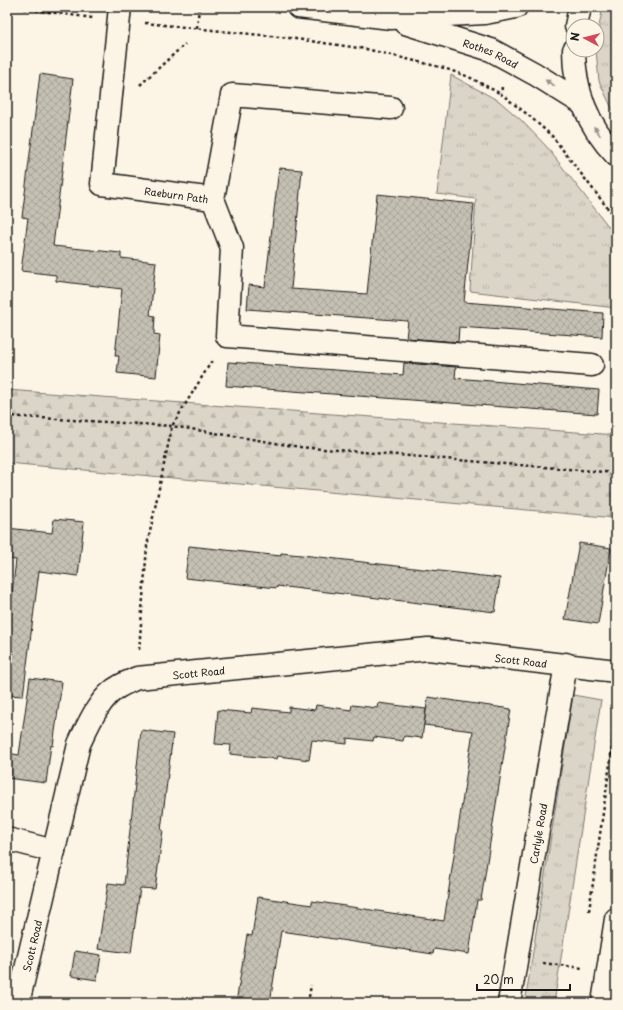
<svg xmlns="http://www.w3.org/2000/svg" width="623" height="1010" viewBox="0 0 623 1010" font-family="'Playpen Sans',sans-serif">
	<defs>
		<pattern id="grass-tufts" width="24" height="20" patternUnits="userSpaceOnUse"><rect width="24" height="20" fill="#dbd5c8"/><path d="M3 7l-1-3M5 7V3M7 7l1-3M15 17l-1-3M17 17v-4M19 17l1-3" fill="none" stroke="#bbb6ab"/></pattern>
		<pattern id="forest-firs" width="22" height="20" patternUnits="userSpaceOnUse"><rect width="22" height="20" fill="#dbd5c8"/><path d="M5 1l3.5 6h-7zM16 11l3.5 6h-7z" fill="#bbb6ab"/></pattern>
		<pattern id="building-cross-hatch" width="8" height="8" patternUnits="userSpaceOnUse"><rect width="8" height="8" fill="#c4c0b3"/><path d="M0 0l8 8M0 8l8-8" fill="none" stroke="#a8a499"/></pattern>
	</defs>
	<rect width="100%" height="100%" fill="#fcf5e5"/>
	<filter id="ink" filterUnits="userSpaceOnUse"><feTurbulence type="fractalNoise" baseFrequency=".025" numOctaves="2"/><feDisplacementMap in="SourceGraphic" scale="8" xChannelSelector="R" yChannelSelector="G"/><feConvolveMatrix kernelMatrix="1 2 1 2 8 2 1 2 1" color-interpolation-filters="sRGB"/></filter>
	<g filter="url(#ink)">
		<!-- grass -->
		<g fill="url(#grass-tufts)" stroke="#7c7872">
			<polygon points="603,7 616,7 616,117 599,81 596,50 597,36"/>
			<polygon points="451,75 499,101 521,120 546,146 616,236 616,308 470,291 476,199 437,194"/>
			<polygon points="573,695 601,700 554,1003 525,1003"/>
		</g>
		<!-- forest -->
		<polygon fill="url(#forest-firs)" stroke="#7c7872" points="7,390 616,435 616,518 7,463"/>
		<!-- building -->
		<g fill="url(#building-cross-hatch)" stroke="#1c1c1c">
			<polygon points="40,74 73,79 53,246 121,253 121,258 156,262 150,315 155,316 154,334 160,335 156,377 117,373 119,356 115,356 122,289 56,281 56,275 21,271 28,218 22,217"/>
			<polygon points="279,168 302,170 291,289 367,294 377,194 474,204 464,302 603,313 602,337 459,327 458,342 406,338 408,321 247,309 249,285 265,287"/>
			<polygon points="228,362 403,375 404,363 456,367 455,378 599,390 597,414 226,386"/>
			<polygon points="54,519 84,522 78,576 39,571 23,696 7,695 7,636 16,560 7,559 7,528 52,533"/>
			<polygon points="579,543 611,548 598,624 565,619"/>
			<polygon points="189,546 281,556 281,553 311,556 500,578 495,612 277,586 277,588 185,578"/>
			<polygon points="30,678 62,682 53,746 51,745 46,783 7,778 7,753 19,755"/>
			<polygon points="428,697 511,709 481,900 477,900 469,954 434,949 433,954 281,931 270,1003 236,1003 247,935 252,936 258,897 312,905 312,901 444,921 473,731 424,725"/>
			<polygon points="378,703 426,709 422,738 404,736 403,741 374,737 373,741 347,738 347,744 312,740 309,760 278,756 277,759 230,754 231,745 215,744 218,710 251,713 252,708 289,712 289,707 315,710 316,705 351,710 352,705 377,708"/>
			<polygon points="141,730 173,734 161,830 163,830 155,889 140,888 131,953 98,949 108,883 124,885"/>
			<polygon points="75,951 101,955 97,980 71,976"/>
		</g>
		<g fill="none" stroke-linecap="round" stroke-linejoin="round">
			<!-- minor casing -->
			<g stroke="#1c1c1c" stroke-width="25">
				<g id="minor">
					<path id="s1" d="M120 7 102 184 213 199 232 95 391 108"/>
					<polyline points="298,7 391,18 485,13 516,7"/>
					<path id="s2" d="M405 23 491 50 535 74 583 104"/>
					<polyline points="576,26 580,7"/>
					<path d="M574 50C574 91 587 125 616 155"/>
					<polyline points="213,199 232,248 227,336 592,365"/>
					<polyline points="7,839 54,851"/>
					<path id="s3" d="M18 1003 79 744C88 725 100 696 120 686 125 683 131 681 137 678L428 649 616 671"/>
					<path id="s4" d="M509 1003 566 664"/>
					<polyline points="603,1003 616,919"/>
				</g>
			</g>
			<!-- path -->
			<g stroke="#1c1c1c" stroke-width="2.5" stroke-dasharray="3 3" stroke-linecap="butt">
				<polyline points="12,7 93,18"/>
				<polyline points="145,23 289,38 366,49 444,68 469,77 501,94"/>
				<polyline points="197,28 199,7"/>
				<polyline points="140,85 185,44"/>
				<polyline points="502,87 501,94 527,114 552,136 616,219"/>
				<polyline points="7,416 172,426 300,447 616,473"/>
				<polyline points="139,650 147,546 172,426 213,359"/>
				<polyline points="612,754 616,744"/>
				<polyline points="589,911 611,757 616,698"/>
				<polyline points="543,963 582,968"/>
				<polyline points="308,1003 311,985"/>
			</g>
			<!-- minor -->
			<use href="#minor" stroke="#fcf5e5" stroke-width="22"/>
		</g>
		<!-- one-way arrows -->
		<defs><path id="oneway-solid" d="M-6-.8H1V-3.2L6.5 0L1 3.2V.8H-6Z"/></defs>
		<g fill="#97938b">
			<use href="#oneway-solid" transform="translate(550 83) rotate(-147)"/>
			<use href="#oneway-solid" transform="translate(597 131) rotate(-125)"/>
		</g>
	</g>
	<g text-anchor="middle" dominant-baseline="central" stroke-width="3" stroke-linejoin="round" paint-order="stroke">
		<!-- street labels -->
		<g font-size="10" fill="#1c1c1c" stroke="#fcf5e5">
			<text stroke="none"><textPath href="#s2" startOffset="91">Rothes Road</textPath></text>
			<text stroke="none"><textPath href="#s1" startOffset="253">Raeburn Path</textPath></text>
			<text stroke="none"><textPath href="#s3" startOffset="743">Scott Road</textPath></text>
			<text stroke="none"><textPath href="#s3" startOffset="419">Scott Road</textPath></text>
			<text stroke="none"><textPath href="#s4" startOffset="172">Carlyle Road</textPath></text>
			<text stroke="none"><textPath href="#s3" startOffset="59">Scott Road</textPath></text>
		</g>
	</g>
	<!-- margin -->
	<rect width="623" height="1010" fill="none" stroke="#fcf5e5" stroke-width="24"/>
	<rect x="12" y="12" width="599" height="986" fill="none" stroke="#1c1c1c" stroke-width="1.5" filter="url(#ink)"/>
	<!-- north arrow -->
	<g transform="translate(585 38) rotate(277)"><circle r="19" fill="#fcf5e5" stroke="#a29e95"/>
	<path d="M0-3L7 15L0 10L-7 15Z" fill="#d1495b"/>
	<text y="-6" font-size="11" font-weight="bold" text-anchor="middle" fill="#1c1c1c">N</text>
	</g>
	<!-- scale -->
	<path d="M477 984v6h93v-6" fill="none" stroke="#1c1c1c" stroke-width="2"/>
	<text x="483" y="984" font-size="12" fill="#1c1c1c" stroke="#fcf5e5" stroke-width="3" paint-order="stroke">20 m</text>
</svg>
